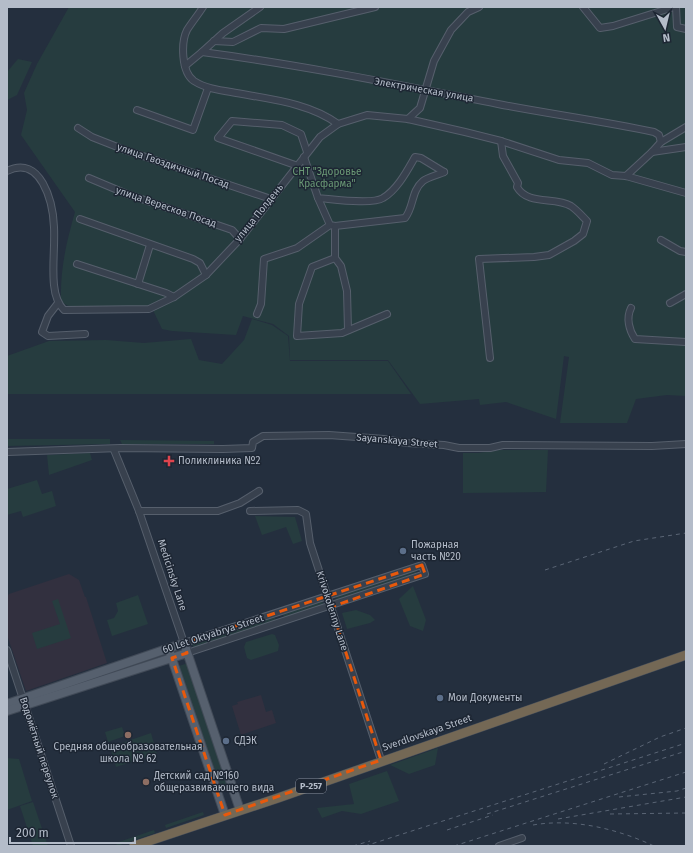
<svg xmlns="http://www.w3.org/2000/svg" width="693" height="853" viewBox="0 0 693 853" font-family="'Fira Sans',sans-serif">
	<rect width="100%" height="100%" fill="#242f3e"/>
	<!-- medical -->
	<g fill="#32303f">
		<polygon points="69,574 79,580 85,597 86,597 107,663 26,691 7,635 7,597 9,594"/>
		<polygon points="261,695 266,712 272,710 276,723 241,735 232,706 238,704 237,702"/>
	</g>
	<!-- green -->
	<g fill="#263c3f">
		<path d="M69 7H686V396L667 395 636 399 627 423H560L569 357 564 356 556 419 506 402 480 405 479 399 420 404 388 360H290L289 336 273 324 243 316 236 335 172 331 162 329 151 306 72 308 61 302C60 269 66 244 75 212L21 135 27 110 24 93 37 64Z"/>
		<polygon points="18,59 32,62 17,95 7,100 7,72"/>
		<polygon points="252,319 272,325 288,336 290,361 388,361 411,394 7,394 7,356 49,341 106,340 144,343 191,339 199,360 222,364 244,340"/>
		<polygon points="7,439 110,439 110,444 7,446"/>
		<polygon points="120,440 214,441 214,444 122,444"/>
		<polygon points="500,450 548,450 546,492 463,493 463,453 478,453"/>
		<polygon points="90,453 92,460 49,475 47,455"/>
		<polygon points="37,480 42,494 52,491 56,506 23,517 21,511 7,515 7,489"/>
		<polygon points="255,516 295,517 302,541 293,544 286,527 262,535"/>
		<polygon points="416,570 417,574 337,602 336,597"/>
		<polygon points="413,586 426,620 423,631 410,626 399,599"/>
		<polygon points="138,595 148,624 112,636 107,620 114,618 118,611 116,603"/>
		<polygon points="58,599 71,638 37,649 32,633 60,624 52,601"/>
		<polygon points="322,601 324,607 285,620 283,614"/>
		<polygon points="356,610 370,615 375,620 370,623 347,629 342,613"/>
		<polygon points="275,617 276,622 194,649 192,644"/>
		<polygon points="272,634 275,635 279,645 278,651 251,660 247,658 244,647 246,642"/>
		<polygon points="188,663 228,785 219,788 179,666"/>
		<polygon points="122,727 125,736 108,742 105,732"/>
		<polygon points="151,733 157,754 116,767 110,747"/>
		<polygon points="438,748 435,765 409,774 390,765"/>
		<polygon points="7,758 19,759 32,801 7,810"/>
		<polygon points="387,771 399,801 361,814 342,811 322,818 317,808 354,804 349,784"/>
		<polygon points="33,802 48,846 33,846 20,806"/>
		<polygon points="203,812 204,815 166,828 165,825"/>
		<polygon points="154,830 155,833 117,846 116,843"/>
	</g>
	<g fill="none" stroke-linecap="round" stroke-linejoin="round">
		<!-- minor casing -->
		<g stroke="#565f6c" stroke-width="8">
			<g id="minor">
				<path d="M203 7C198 15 192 22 187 30 181 42 181 72 194 81 205 88 218 90 231 92 267 99 308 102 338 124"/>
				<polyline points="583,7 600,28 613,26 674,7"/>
				<polyline points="676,7 677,27 686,29"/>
				<polyline points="214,41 233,42 261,28 284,29 375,7"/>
				<polyline points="202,52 223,33 260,7"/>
				<path d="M185 66 202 52C302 65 400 85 498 104 550 114 602 121 654 132L659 135 661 142"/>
				<polyline points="137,110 193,130 208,88"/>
				<polyline points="408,119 420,108 434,61 451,30 468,12 479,7"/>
				<polyline points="78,128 92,137 125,150 271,199"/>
				<polyline points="652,152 661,142 686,127"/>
				<path d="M304 157 318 198C332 199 372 205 383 198 397 190 407 171 415 157L421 158 444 172"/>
				<polyline points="298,166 218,138 232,121 282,125 301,134 307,152"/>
				<path d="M7 171C41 154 53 202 54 227 55 247 52 266 54 285 55 295 57 303 64 310L149 309 174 297 206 275 240 239 320 137 338 124 367 115 408 119 465 132 501 141 559 160 588 163 612 175 626 176 686 193"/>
				<polyline points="626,176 652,152 686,147"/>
				<polyline points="89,178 127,194 232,230 240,239"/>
				<polyline points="318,198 330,225 335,226 335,258 341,266 347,291 348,330"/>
				<polyline points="80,219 193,259 200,263 206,275"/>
				<path d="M335 226 405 218C414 207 411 191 423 181 428 177 438 175 444 172"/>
				<polyline points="661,240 680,251 686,252"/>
				<polyline points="335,258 312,267 299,304 297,336 342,333 387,314"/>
				<polyline points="77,264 166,293 174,297"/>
				<polyline points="138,284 150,245"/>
				<polyline points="58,303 48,316 42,332 48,336 85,334"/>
				<polyline points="670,303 686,294"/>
				<path d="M631 308C626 318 629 330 635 339L686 342"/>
				<polyline points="257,314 261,304 264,259 297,248 330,225"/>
				<path d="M490 358 479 259 534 257 549 255 574 241 583 234 587 221C582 216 577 210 571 206 555 196 528 206 517 187L518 183 503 156 501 141"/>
				<polyline points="114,450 139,511 184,643 422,565 425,574 187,653"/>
				<polyline points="7,452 120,448 223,449 252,448 253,442 263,436 329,435 384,439 407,443 444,445 459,448 490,448 503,445 652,446 686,444"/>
				<polyline points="139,511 218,511 240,503 259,491"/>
				<polyline points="250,511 298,510 306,514 310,543 381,760"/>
				<polyline points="7,650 71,846"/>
				<polyline points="499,846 522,838"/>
			</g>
		</g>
		<!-- major casing -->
		<g stroke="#414a57" stroke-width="10">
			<g id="major">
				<polyline points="170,653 225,815"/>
				<polyline points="7,704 184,643 240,810"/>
				<polyline points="7,711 187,653"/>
			</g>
		</g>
		<!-- highway casing -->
		<g stroke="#434c59" stroke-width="10">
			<polyline id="highway" points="134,846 278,798 686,655"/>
		</g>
		<!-- minor -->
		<use href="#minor" stroke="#38414e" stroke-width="6"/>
		<!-- major -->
		<use href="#major" stroke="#56606e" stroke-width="8"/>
		<!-- highway -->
		<use href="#highway" stroke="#746855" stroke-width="9"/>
		<!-- rail -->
		<g stroke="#5a6575" stroke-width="1" stroke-dasharray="4 4" stroke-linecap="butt">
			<polyline points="545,570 634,541 686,533"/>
			<polyline points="604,764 660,737 686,728"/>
			<polyline points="619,797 677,791 686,788"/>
			<polyline points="487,814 686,751"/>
			<polyline points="610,814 686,813"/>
			<polyline points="558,819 686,797"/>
			<path d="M533 825C573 818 618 829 654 846"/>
			<polyline points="447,830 493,815"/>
			<polyline points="353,846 370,841"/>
			<polyline points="365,846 686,743"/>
			<polyline points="454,846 686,772"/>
		</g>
	</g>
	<!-- marked area -->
	<path fill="none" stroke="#e8590c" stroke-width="3" stroke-dasharray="8 5" stroke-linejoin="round" d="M422 565 425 574 331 607 381 760 225 815 172 658 187 653 184 643Z"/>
	<!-- markers -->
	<path fill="#e0444e" stroke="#1d2633" stroke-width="1.5" d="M167 455h4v4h4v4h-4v4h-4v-4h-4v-4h4z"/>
	<g fill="#5c6f8a" stroke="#1d2633" stroke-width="1.5">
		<circle cx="403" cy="551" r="4"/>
		<circle cx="440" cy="698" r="4"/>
		<circle cx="226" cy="741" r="4"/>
	</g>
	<g fill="#8d6e63" stroke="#1d2633" stroke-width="1.5">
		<circle cx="128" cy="735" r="4"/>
		<circle cx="146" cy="782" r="4"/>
	</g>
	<g text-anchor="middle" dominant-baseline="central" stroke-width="3" stroke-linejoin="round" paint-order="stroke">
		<!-- shield labels -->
		<rect fill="#1d2633" stroke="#878f9c" stroke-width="1" x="296" y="779" width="30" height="14" rx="3"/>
		<g font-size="9" font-weight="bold" fill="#b4bcc9">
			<text x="311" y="786">Р-257</text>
		</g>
		<!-- street labels -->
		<g font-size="10" fill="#b4bcc9" stroke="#1d2633">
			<text transform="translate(424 90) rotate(10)">Электрическая улица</text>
			<text transform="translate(173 166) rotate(19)">улица Гвоздичный Посад</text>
			<text transform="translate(166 207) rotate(19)">улица Вересков Посад</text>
			<text transform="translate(259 213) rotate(-51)">улица Полдень</text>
			<text transform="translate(397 441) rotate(5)">Sayanskaya Street</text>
			<text transform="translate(172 575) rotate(72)">Medicinsky Lane</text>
			<text transform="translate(332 611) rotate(72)">Krivokolenny Lane</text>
			<text transform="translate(213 634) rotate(-18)">60 Let Oktyabrya Street</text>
			<text transform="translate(427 733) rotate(-19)">Sverdlovskaya Street</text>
			<text transform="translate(39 748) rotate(72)">Водомётный переулок</text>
		</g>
		<!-- park labels -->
		<g font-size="10" fill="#6b9a76" stroke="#1d2633">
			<text x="327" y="172">СНТ "Здоровье<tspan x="327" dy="12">Красфарма"</tspan></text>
		</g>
		<!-- poi labels -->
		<g font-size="10" fill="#b4bcc9" stroke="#1d2633" text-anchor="start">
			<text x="178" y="461">Поликлиника №2</text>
			<text x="411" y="545">Пожарная<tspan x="411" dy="12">часть №20</tspan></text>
			<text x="448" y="698">Мои Документы</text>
			<text x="234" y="741">СДЭК</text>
			<text x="128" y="747" text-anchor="middle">Средняя общеобразовательная<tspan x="128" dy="12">школа № 62</tspan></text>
			<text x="154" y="776">Детский сад №160<tspan x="154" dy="12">общеразвивающего вида</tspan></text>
		</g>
	</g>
	<!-- border -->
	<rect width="693" height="853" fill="none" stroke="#b4bcc9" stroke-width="16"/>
	<!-- north arrow -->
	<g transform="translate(665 28) rotate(172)" stroke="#1d2633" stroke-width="3" paint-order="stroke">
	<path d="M0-3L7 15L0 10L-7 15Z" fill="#b4bcc9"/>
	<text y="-6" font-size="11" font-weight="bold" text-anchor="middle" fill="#b4bcc9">N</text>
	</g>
	<!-- scale -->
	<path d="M10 837v6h125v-6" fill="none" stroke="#b4bcc9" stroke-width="2"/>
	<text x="16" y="837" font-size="12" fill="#b4bcc9" stroke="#1d2633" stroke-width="3" paint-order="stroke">200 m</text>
</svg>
